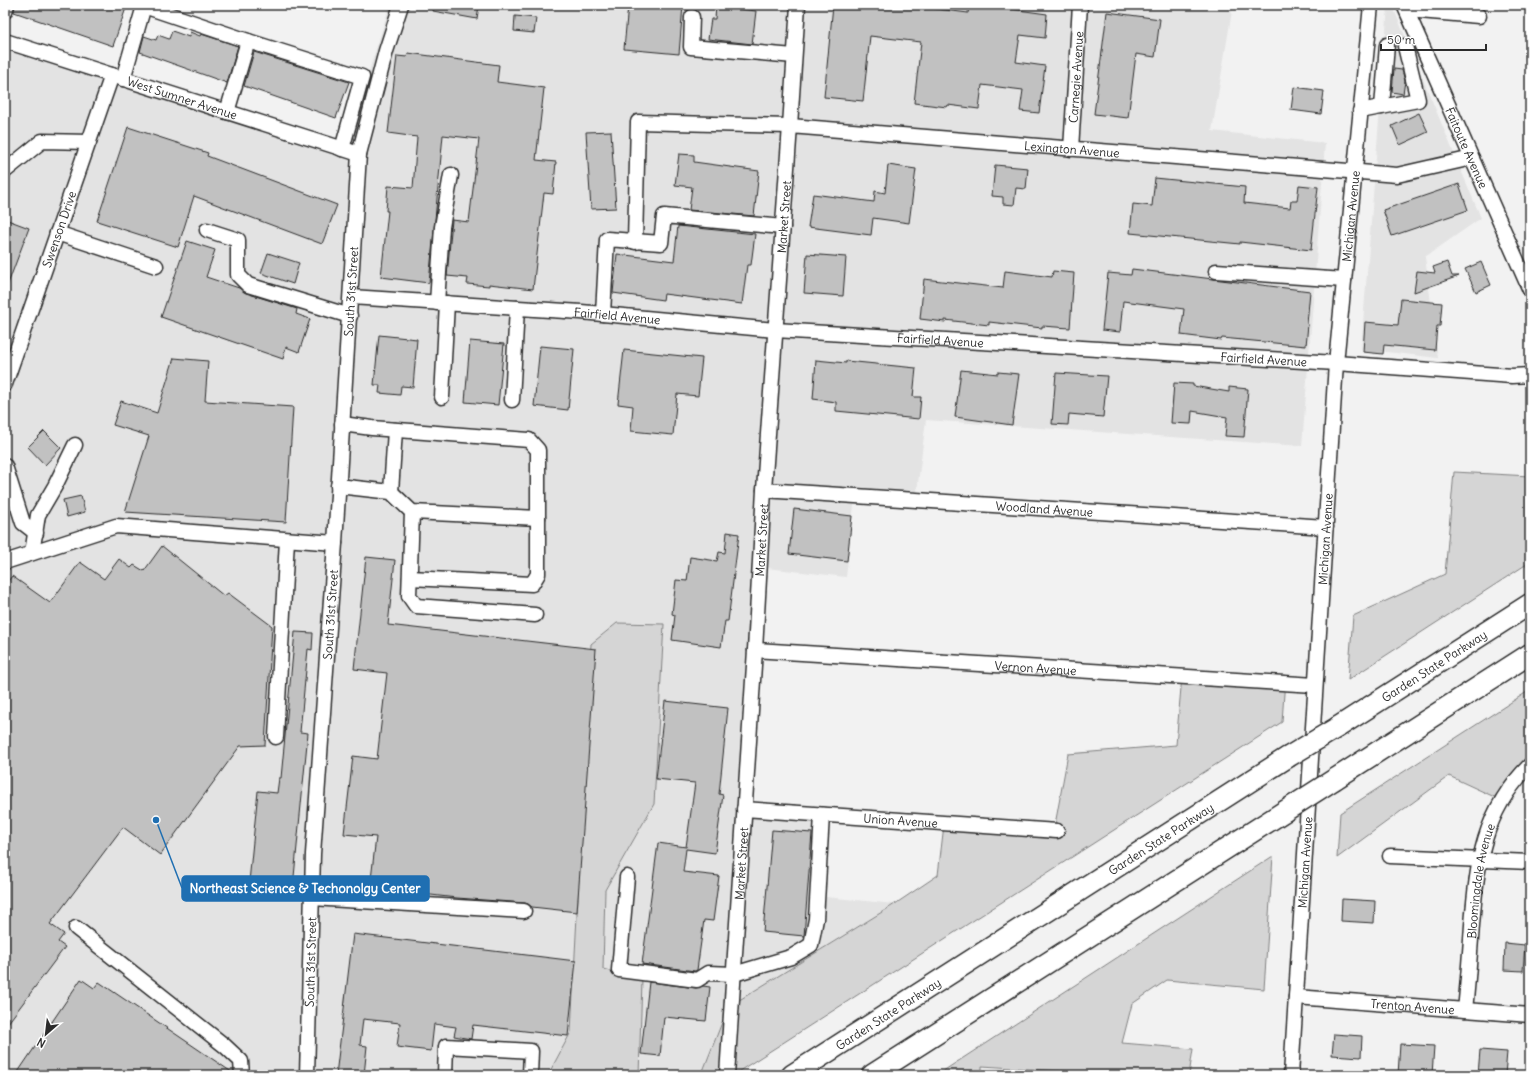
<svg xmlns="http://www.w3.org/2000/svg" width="1535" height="1080" viewBox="0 0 1535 1080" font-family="Delius,sans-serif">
	<rect width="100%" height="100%" fill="#f2f2f2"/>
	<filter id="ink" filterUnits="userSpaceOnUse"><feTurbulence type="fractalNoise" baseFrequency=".025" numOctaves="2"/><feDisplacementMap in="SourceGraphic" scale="8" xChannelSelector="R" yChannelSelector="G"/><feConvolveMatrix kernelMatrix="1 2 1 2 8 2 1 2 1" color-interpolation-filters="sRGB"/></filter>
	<g filter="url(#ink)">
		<!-- built -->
		<g fill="#e3e3e3">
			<polygon points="390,5 1233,5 1212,131 1325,143 1302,446 926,420 916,499 855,496 846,577 758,567 742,809 830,814 826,897 895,904 728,1007 703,1071 682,1075 639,1075 642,980 603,969 605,890 654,804 664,624 617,623 591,644 571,1032 548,1075 5,1075 5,564 130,530 5,557 5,49 342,156"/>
			<polygon points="1388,5 1392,5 1481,218 1425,257 1438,358 1361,349"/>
		</g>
		<!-- green -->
		<g fill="#d5d5d5" stroke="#808080">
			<polygon points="1454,472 1530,476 1530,562 1348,680 1353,616 1445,574"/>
			<polygon points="617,623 664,624 654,804 605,890 603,969 642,980 639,1075 548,1075 571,1032 591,644"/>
			<polygon points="1182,676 1285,679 1282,722 733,1075 682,1075 703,1071 728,1007 895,904 938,875 944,825 1055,825 1068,754 1176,745"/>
			<polygon points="1530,690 1530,769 1501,800 1449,776 1337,858 1340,813"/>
			<polygon points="1273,856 1264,989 1167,980 1132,1004 1122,1043 1193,1049 1189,1075 1125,1075 982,1066 982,1075 937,1075"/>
		</g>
		<!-- building -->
		<g fill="#c1c1c1" stroke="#2b2b2b">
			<polygon points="15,5 117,5 126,8 113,46 14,12"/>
			<polygon points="434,5 479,5 477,19 433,11"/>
			<polygon points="628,5 683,5 679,54 624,49"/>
			<polygon points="833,5 906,5 968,13 969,5 982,5 1047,14 1045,38 1020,35 1016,62 1045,66 1039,113 1020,111 1023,90 982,85 979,109 948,105 947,107 914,103 921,42 870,36 863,101 824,97"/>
			<polygon points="716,6 756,11 752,44 708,39 711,19 715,19"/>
			<polygon points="1107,12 1160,19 1155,57 1136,54 1128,118 1094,114"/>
			<polygon points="515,16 536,18 534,33 514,31"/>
			<polygon points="172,31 189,37 190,32 200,36 201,34 238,46 227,83 140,52 144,36 156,40 158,35 169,39"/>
			<polygon points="254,52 349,82 336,118 244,86"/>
			<polygon points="408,53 499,65 497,82 544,88 536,160 556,162 553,194 544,193 533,289 489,284 489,286 467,284 468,278 447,276 452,220 469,222 479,139 443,135 429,283 381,277 388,211 386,211 388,186 413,188 417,137 388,133 397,56 407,57"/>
			<polygon points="1394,69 1402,70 1405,81 1403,94 1392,92"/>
			<polygon points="1294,87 1324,91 1321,114 1291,110"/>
			<polygon points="1419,113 1428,132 1400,145 1392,126"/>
			<polygon points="128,127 208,153 207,156 337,205 322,244 194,196 178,247 97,221"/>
			<polygon points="611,131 616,208 591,209 586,132"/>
			<polygon points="679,154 694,155 694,162 759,171 754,216 689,210 692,187 675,185"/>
			<polygon points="888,165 916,169 909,223 873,218 871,235 808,227 813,194 874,202 875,191 885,193"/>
			<polygon points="995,165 1028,168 1026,189 1016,188 1014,205 1003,204 1003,197 992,196"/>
			<polygon points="1155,178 1245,187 1244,203 1290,208 1291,201 1297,201 1299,185 1318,187 1311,250 1240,242 1240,244 1130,233 1133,204 1152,206"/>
			<polygon points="1459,184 1468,210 1392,236 1383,210"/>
			<polygon points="5,219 29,228 6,289 5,288"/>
			<polygon points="678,226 755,234 751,265 747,265 742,304 664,294 663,300 613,293 617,254 674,261"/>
			<polygon points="187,241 215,250 206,277 239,288 246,293 297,309 296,314 310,319 299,352 286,347 283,359 161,317"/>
			<polygon points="268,253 299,263 293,284 261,273"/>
			<polygon points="807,254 846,257 843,296 804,293"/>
			<polygon points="1447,262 1452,276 1459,276 1414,292 1417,271 1435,273 1433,267"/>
			<polygon points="1481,262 1491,285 1476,292 1465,269"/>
			<polygon points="1132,269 1310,291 1307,324 1308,324 1306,346 1222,338 1221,340 1181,335 1184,309 1123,301 1120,332 1102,330 1108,273 1131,275"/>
			<polygon points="1005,271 1052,277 1053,271 1074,273 1070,328 1042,326 1042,328 989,322 989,325 945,320 945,322 920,319 924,279 1003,288"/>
			<polygon points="1401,299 1442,303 1440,326 1437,326 1435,350 1384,345 1383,354 1363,352 1365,322 1398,325"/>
			<polygon points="379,335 417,339 413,387 401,386 400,395 379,393 380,385 374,385"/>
			<polygon points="470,341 504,344 498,405 465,402"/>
			<polygon points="540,346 574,349 568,410 534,406"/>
			<polygon points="624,350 702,358 698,396 677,394 673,435 631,431 633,406 618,404"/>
			<polygon points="174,358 208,361 205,401 293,407 286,522 125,512 149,436 113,425 121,401 157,413"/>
			<polygon points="816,360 846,363 846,361 916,368 913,397 921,397 919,419 836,411 836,402 813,399"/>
			<polygon points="961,370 998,374 998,372 1019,374 1012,425 955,417"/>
			<polygon points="1056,373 1107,376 1103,417 1069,414 1068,425 1052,424"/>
			<polygon points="1174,383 1193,384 1193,386 1229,392 1229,387 1248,389 1244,437 1225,436 1227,417 1192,411 1191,424 1171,423"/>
			<polygon points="44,431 61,448 45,465 28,447"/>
			<polygon points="81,496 85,512 67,517 63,500"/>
			<polygon points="794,509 852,516 847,561 789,554"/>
			<polygon points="727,532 739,534 728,621 725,621 721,647 672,640 675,615 672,614 676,580 687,581 690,557 717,561 719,552 725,553"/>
			<polygon points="162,546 224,596 228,593 272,626 265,745 240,746 160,855 123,827 50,924 64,934 58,942 65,947 5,1027 5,585 12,576 50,603 80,562 104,579 119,559 131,568 134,565 144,571"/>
			<polygon points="366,557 395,560 388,625 596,649 577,912 532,907 528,904 525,903 457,898 370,888 376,837 344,834 353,756 377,759 387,673 354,669"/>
			<polygon points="295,632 313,633 312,650 308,649 300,732 308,733 293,887 249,882 258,791 277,793 279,778 281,778"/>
			<polygon points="665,701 728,708 719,794 723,795 715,853 686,849 683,872 719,876 713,921 704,920 697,970 695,971 642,964 658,843 686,847 695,783 656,779"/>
			<polygon points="772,830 812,833 804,936 763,932"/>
			<polygon points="1342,899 1375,901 1374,923 1341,921"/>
			<polygon points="353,934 576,961 568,1036 473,1025 471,1039 454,1036 456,1027 434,1024 431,1051 397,1047 400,1023 363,1019 360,1045 367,1046 364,1075 336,1075"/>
			<polygon points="1505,943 1525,945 1523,971 1504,970"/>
			<polygon points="81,979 94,988 99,982 233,1073 233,1075 16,1075"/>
			<polygon points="649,982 696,988 703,986 710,987 706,1021 664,1017 660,1056 641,1054"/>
			<polygon points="1334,1034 1362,1036 1361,1057 1332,1055"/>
			<polygon points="1400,1044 1434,1046 1432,1075 1398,1075"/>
			<polygon points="1480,1050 1507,1052 1505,1075 1478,1075"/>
		</g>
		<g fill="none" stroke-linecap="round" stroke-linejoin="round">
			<!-- minor casing -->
			<g stroke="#2b2b2b" stroke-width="17">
				<g id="minor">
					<path id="s1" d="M1404 5 1530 290"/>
					<polyline points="144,6 248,41 227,112"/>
					<polyline points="1407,10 1479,16"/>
					<polyline points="5,11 7,5"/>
					<polyline points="692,17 691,47 794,56"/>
					<path id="s2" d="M5 41 359 154"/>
					<polyline points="248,41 362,77 342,149"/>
					<polyline points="123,79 144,6 141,5"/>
					<polyline points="1382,107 1387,45"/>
					<polyline points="1360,111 1418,100 1405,46"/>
					<path id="s3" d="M1071 149 1080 5"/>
					<polyline points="5,171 42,141 89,142"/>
					<polyline points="207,230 238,240 238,275 248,285 350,316"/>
					<polyline points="57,233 156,266"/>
					<path id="s4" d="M635 242 638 122 790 126 1397 175 1472 158"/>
					<polyline points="1216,271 1344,280"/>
					<path id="s5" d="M351 297 581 312 775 330 1336 363 1512 376 1530 375"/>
					<polyline points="437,303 442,227 451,175"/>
					<polyline points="603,314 607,239 661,243 664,216 783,227"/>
					<path id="s6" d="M5 384 112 75"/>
					<polyline points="442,397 447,303"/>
					<polyline points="512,400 517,308"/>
					<polyline points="342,424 372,428 529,440 538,450 538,574 532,584 410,578"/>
					<polyline points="5,466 23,523 36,533"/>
					<polyline points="338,486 391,492 412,512 538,518"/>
					<path id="s7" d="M764 490 1326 527"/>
					<polyline points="391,492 395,430"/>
					<polyline points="412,512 409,596 416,606 535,615"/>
					<polyline points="32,553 38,515 55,486 75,445"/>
					<polyline points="5,562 116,526 335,543"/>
					<path id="s8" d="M755 650 1315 685"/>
					<polyline points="276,737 287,540"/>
					<path id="s9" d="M744 809 1057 831"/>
					<polyline points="1390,856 1530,862"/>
					<polyline points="627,877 619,970 697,980 708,973 734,974 791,957 811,945 816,919 822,815"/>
					<polyline points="312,898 524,911"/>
					<polyline points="76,928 225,1046 241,1061 242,1075"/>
					<path id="s10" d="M1296 997 1530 1015"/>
					<path id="s11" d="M1465 1010C1468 982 1470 953 1472 925 1477 863 1483 811 1530 765"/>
					<path id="s12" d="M307 1075 313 854 335 543 359 154 386 51 401 5"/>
					<polyline points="445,1075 446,1046 531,1051 530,1075"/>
					<path id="s13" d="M727 1075 755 650 764 490 790 126 798 5"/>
					<path id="s14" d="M1291 1075 1336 363 1371 5"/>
				</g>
			</g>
			<!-- highway casing -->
			<g stroke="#2b2b2b" stroke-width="23">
				<g id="highway">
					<path id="s15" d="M1338 727 1530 604"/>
					<polyline points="1335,779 1530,654"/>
					<path id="s16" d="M792 1075 1288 757"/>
					<polyline points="872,1075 1285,811"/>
				</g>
			</g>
			<!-- minor -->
			<use href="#minor" stroke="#fff" stroke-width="14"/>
			<!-- highway -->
			<use href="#highway" stroke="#fff" stroke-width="20"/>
			<!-- highway-bridge casing -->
			<g stroke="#2b2b2b" stroke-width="23" stroke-linecap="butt">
				<g id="highway-bridge">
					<polyline points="1288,757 1338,727"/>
					<polyline points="1285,811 1335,779"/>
				</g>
			</g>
			<!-- highway-bridge -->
			<use href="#highway-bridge" stroke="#fff" stroke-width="20"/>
		</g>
	</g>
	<g text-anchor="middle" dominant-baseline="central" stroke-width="4" stroke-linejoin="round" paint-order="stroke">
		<!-- street labels -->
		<g font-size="12" fill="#2b2b2b" stroke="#fff">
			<text stroke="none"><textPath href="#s3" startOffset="72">Carnegie Avenue</textPath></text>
			<text stroke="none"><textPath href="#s2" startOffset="186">West Sumner Avenue</textPath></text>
			<text stroke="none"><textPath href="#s1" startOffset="156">Faitoute Avenue</textPath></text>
			<text stroke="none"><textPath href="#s4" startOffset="555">Lexington Avenue</textPath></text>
			<text stroke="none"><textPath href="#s13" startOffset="860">Market Street</textPath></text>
			<text stroke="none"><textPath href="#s14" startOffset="861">Michigan Avenue</textPath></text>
			<text stroke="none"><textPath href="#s6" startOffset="164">Swenson Drive</textPath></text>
			<text stroke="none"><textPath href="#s12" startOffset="785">South 31st Street</textPath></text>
			<text stroke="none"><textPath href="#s5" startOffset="267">Fairfield Avenue</textPath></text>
			<text stroke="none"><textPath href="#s5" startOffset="591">Fairfield Avenue</textPath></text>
			<text stroke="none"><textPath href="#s5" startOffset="915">Fairfield Avenue</textPath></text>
			<text stroke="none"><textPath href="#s7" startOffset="281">Woodland Avenue</textPath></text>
			<text stroke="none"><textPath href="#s13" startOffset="536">Market Street</textPath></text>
			<text stroke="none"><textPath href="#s14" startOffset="537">Michigan Avenue</textPath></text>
			<text stroke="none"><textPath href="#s12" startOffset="461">South 31st Street</textPath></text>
			<text stroke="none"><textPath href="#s15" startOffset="114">Garden State Parkway</textPath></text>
			<text stroke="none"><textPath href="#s8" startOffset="281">Vernon Avenue</textPath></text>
			<text stroke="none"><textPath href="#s9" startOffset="157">Union Avenue</textPath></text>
			<text stroke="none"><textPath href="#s16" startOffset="438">Garden State Parkway</textPath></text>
			<text stroke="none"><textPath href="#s13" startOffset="212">Market Street</textPath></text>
			<text stroke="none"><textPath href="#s14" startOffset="213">Michigan Avenue</textPath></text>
			<text stroke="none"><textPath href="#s11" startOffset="130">Bloomingdale Avenue</textPath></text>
			<text stroke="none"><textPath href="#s12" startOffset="113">South 31st Street</textPath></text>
			<text stroke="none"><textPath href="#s10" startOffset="117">Trenton Avenue</textPath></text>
			<text stroke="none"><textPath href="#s16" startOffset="114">Garden State Parkway</textPath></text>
		</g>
	</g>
	<!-- callouts -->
	<path fill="none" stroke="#1f6fb2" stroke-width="1.5" d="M156 820L182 888"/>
	<circle fill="#1f6fb2" stroke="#fff" stroke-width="1.5" cx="156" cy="820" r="4"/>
	<rect fill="#1f6fb2" stroke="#1f6fb2" stroke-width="1.5" x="182" y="876" width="247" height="25" rx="4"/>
	<g font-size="13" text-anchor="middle" font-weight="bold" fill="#fff">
		<text x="305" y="893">Northeast Science &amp; Techonolgy Center</text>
	</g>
	<!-- margin -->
	<rect width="1535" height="1080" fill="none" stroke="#fff" stroke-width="20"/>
	<rect x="10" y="10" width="1515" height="1060" fill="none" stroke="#2b2b2b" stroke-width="1.5" filter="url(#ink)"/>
	<!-- north arrow -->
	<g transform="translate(46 1034) rotate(208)" stroke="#ffffff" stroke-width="3" paint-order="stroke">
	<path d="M0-3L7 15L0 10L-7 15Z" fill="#2b2b2b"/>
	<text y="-6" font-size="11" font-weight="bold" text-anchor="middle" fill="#2b2b2b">N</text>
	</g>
	<!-- scale -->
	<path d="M1381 44v6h105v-6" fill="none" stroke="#2b2b2b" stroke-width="2"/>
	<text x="1387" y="44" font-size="12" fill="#2b2b2b" stroke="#ffffff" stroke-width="3" paint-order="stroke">50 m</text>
</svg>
